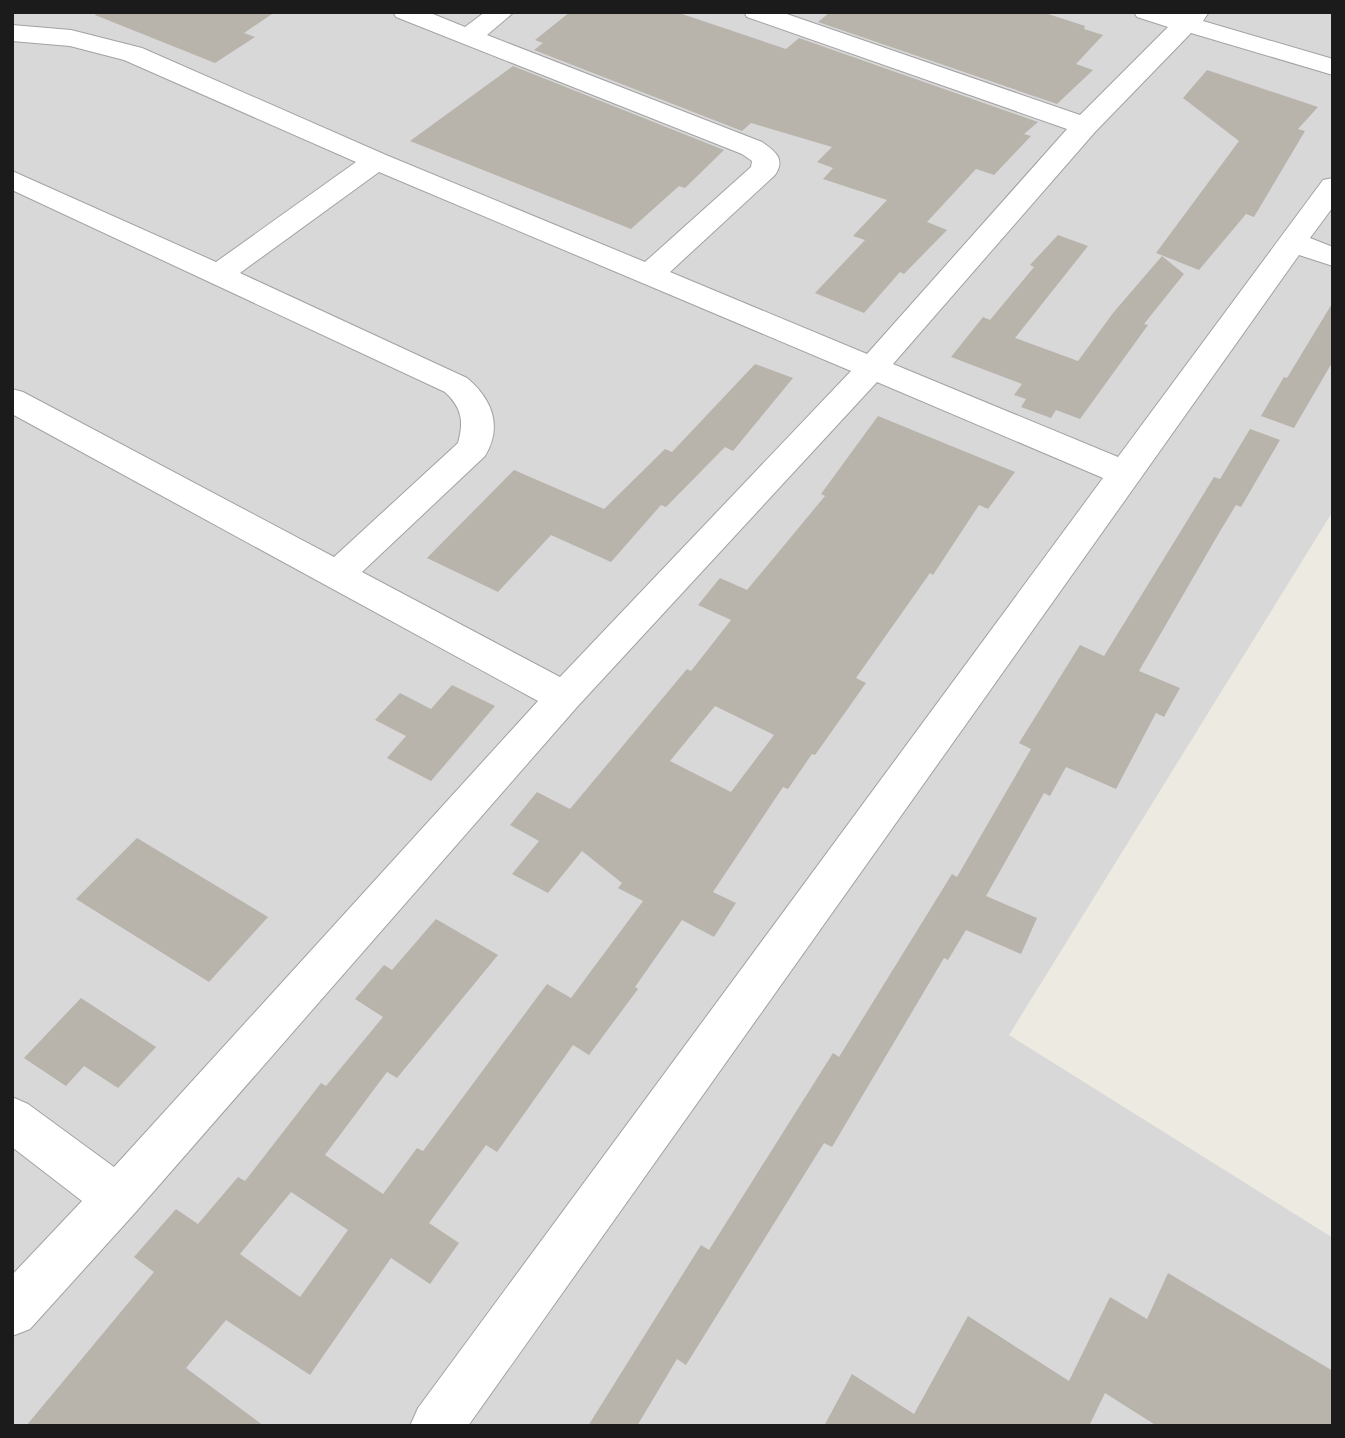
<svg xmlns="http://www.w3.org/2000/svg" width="1345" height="1438" viewBox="0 0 1345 1438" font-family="'Roboto Condensed',sans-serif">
	<rect width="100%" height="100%" fill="#eceae1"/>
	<!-- residential -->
	<polygon fill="#d9d8d8" points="12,12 1333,12 1333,511 1009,1035 1333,1238 1333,1426 12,1426"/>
	<!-- building -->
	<g fill="#b8b3ab" fill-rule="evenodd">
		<polygon points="96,12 275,12 244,33 255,37 215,63 95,15"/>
		<polygon points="570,12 676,12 786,49 799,38 1038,122 1024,134 1031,136 994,175 976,169 927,222 947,230 904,274 900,272 864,313 815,293 865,240 853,236 887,200 823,179 833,168 817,162 832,147 751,123 742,131 534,50 543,43 535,40"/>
		<polygon points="830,12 1042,12 1085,26 1084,29 1103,35 1076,64 1093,70 1057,104 818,22"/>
		<polygon points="513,66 724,150 685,188 679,186 631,229 410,141"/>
		<polygon points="1207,70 1318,107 1298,129 1305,131 1254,217 1246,214 1199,270 1156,253 1239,141 1183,98"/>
		<polygon points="1058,235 1088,246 1015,338 1078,361 1113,313 1162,256 1184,274 1144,324 1148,325 1080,419 1056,410 1051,418 1021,407 1026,399 1014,395 1022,384 951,357 983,317 990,320 1034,267 1030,265"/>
		<polygon points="1333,302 1333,361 1294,428 1261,416 1284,377 1287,378"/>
		<polygon points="755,364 793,378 733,451 725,447 666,507 661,505 611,562 551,535 498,592 427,558 514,470 604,509 665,449 672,452"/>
		<path d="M878 416 1015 472 988 509 979 505 933 575 930 573 856 678 866 683 815 755 812 754 788 789 783 787 713 892 736 903 714 937 682 920 635 987 638 989 589 1055 573 1045 497 1152 486 1145 429 1223 459 1243 430 1284 391 1258 310 1375 226 1320 186 1368 264 1426H26L154 1272 134 1257 176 1209 198 1224 238 1177 245 1181 321 1083 326 1086 383 1017 355 999 384 965 392 970 436 919 498 955 397 1078 387 1072 325 1155 383 1194 417 1148 423 1151 547 984 571 998 643 901 618 888 622 883 582 851 548 893 512 874 539 841 510 825 537 792 570 809 687 669 691 671 731 620 698 605 720 578 747 590 825 496 821 494ZM715 706 774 735 731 792 670 761ZM291 1192 348 1230 300 1297 240 1254Z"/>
		<polygon points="1250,429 1280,440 1241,507 1236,505 1219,533 1139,671 1180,688 1164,717 1156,713 1116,789 1066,767 1050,796 1044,793 986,896 1037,918 1021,954 966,930 948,960 944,958 832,1147 824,1143 686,1365 677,1359 637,1426 588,1426 701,1245 709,1250 833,1053 839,1057 952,874 957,877 1031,749 1019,743 1080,645 1104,656 1214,477 1220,479"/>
		<polygon points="452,685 495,706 431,781 387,758 406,736 375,720 400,693 431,709"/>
		<polygon points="137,838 268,917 209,982 76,899"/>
		<polygon points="81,998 156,1047 118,1088 84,1066 66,1086 24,1058"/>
		<polygon points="1168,1273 1333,1371 1333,1426 1157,1426 1105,1393 1089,1426 824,1426 852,1374 914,1414 968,1316 1069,1381 1110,1297 1147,1319"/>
	</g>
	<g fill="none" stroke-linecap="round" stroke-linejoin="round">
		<!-- minor casing -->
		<g stroke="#a2a2a2" stroke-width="2">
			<path id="minor" d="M393 12H428L465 27 485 12H514L487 35 762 142C775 151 786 159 775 175L670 272 867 354 1067 129 747 17 744 12H781L1080 115 1168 27 1137 17 1134 12H1209L1203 21 1333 59V75L1191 33 1095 132 893 364 1118 457 1323 180 1333 178V207L1310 238 1333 247V266L1299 255 468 1426H410L418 1408 1103 478 877 382 577 707 134 1214 30 1329 12 1336V1275L82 1201 12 1147V1097L28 1104 114 1167 538 701 12 414V389L23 392 334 557 458 443C464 421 462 408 445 392L12 190V171L216 262 356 162 124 60 70 46 12 41V25L71 30 142 48 386 155 645 262 751 167 752 161 742 154 396 17ZM379 172 851 371 560 677 362 572 485 456C503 426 492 399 467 378L240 273Z"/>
		</g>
		<!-- minor -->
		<use href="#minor" fill="#fff" fill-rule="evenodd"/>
	</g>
	<!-- border -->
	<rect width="1345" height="1438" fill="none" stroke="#1b1b1b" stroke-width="28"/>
</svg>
